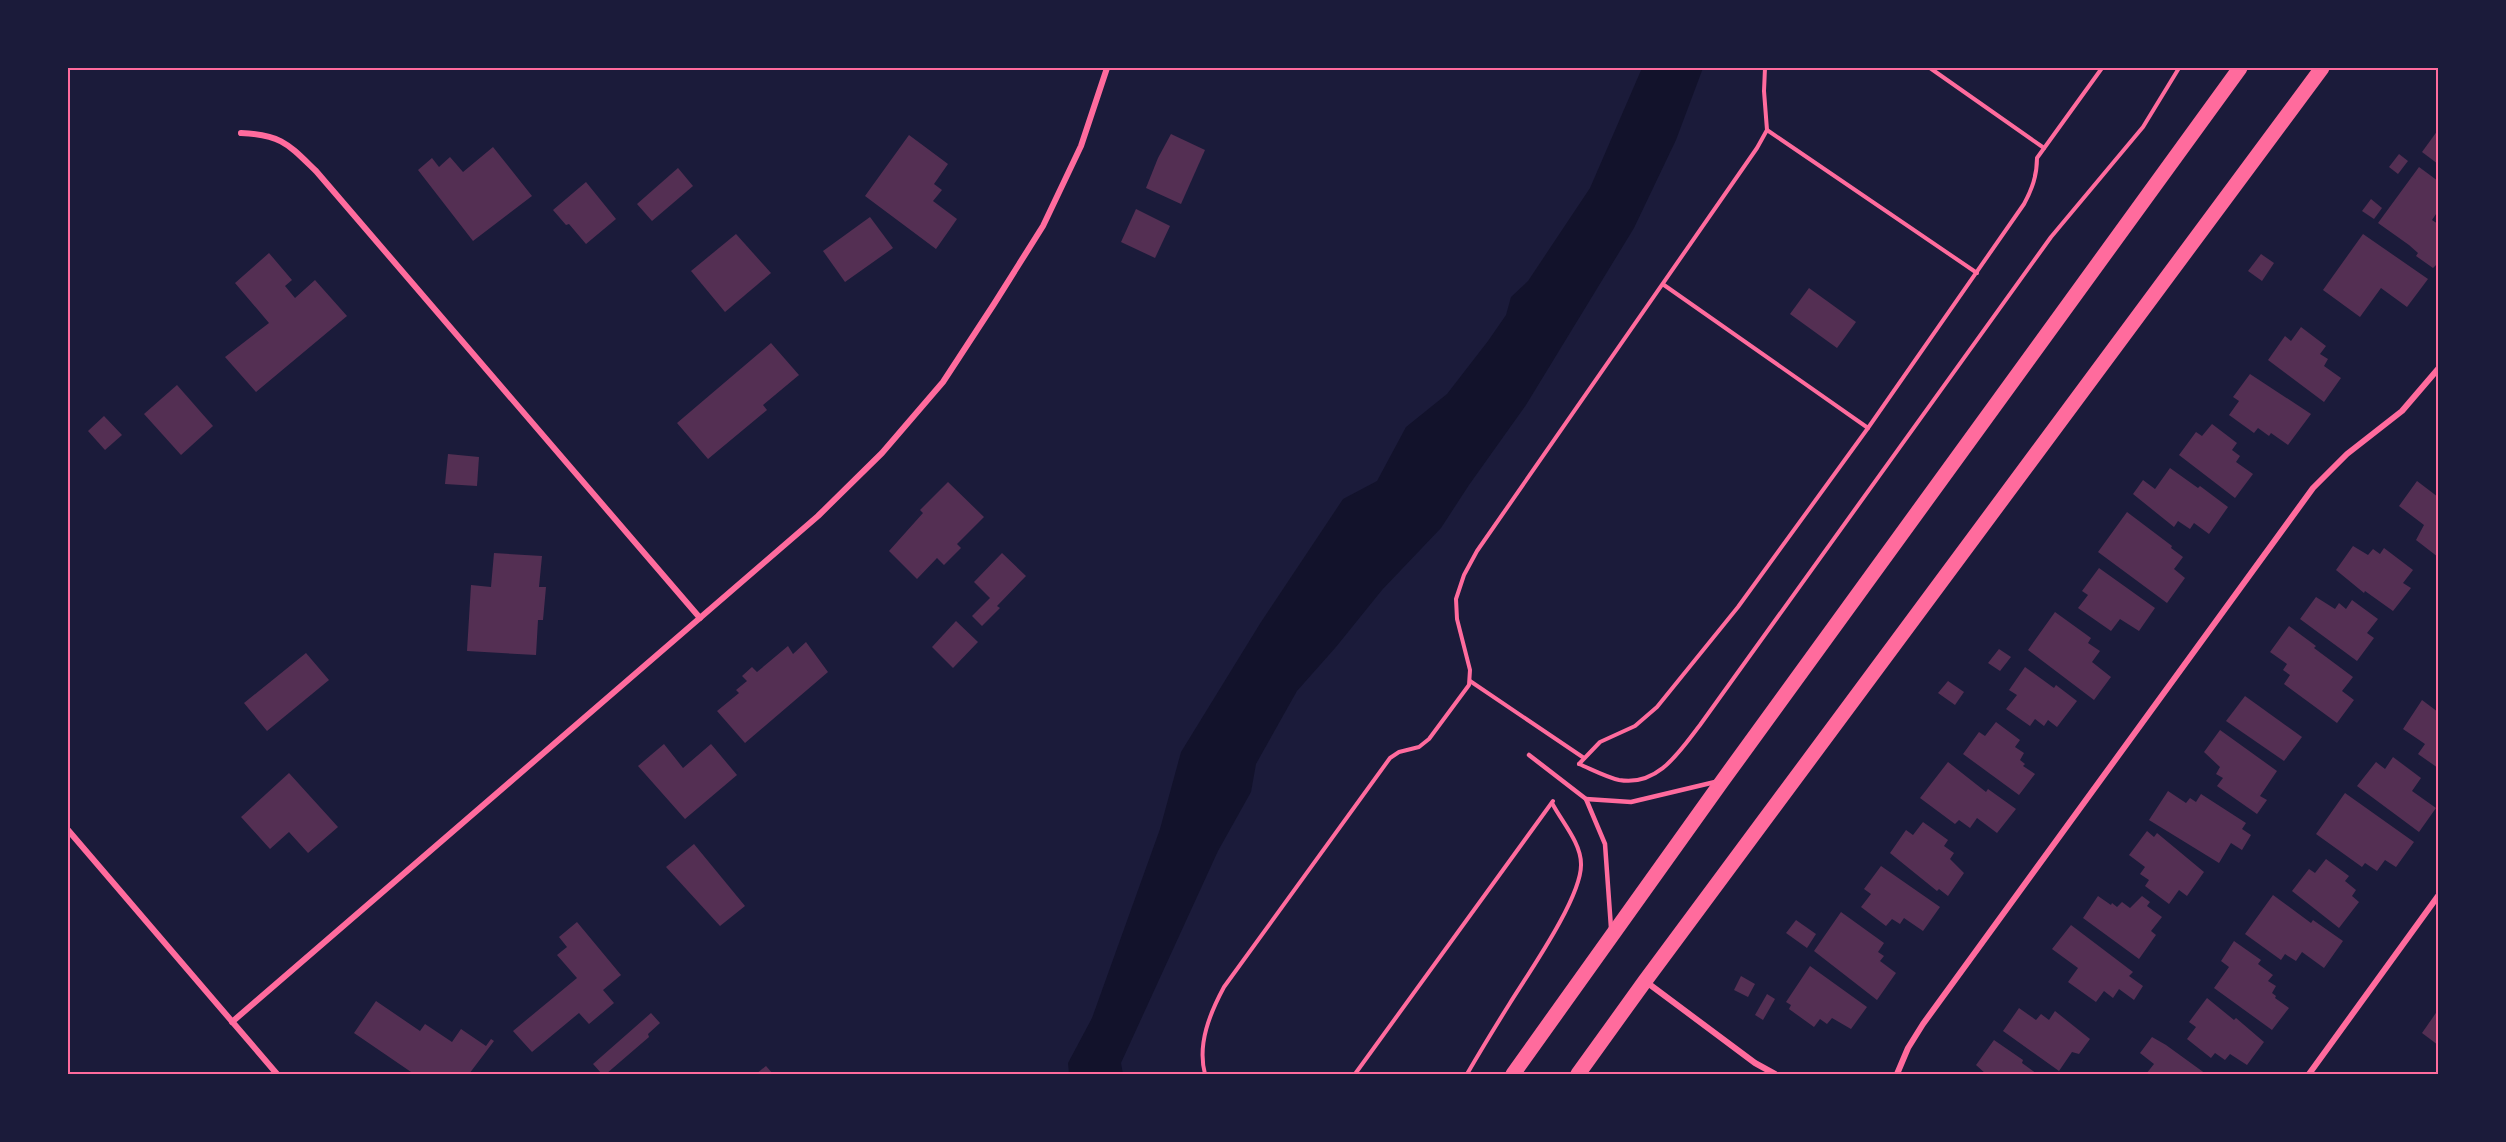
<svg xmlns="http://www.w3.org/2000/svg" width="2506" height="1142" viewBox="0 0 2506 1142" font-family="'Exo 2',sans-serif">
	<rect width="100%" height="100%" fill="#1b1b3a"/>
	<!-- water -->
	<polygon fill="#12122b" points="1642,68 1703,68 1676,140 1634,228 1526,405 1469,485 1441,528 1382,590 1336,647 1297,691 1256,764 1251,792 1218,851 1121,1063 1123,1074 1069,1074 1068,1063 1092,1018 1160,829 1181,752 1261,622 1343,499 1377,481 1406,427 1447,394 1488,341 1506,315 1511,297 1528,281 1590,188"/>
	<!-- building -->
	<g fill="#542f53">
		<polygon points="2438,130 2438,164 2422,152"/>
		<polygon points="1171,134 1205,150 1181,204 1146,188 1158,158"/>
		<polygon points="909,135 948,164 934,184 942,190 933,201 957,219 936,249 865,196"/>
		<polygon points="493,147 532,196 473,241 418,170 432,158 439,167 450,157 463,172"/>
		<polygon points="2399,154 2408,161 2398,174 2389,167"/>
		<polygon points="2419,167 2438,181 2438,211 2432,220 2438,224 2438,263 2433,268 2416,256 2418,253 2409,245 2378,223"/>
		<polygon points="678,168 693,186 652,221 637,204"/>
		<polygon points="586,182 616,219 586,244 569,224 566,225 553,210"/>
		<polygon points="2371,199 2382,208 2374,219 2362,211"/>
		<polygon points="1136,209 1170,226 1155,258 1121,242"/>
		<polygon points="870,217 893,248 845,282 823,251"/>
		<polygon points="736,234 771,273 725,312 691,271"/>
		<polygon points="2363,234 2428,279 2407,307 2381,288 2360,317 2323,290"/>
		<polygon points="269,253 292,280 285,286 295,298 315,280 347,316 256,392 225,357 269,323 235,283"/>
		<polygon points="2261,254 2274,263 2262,281 2248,271"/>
		<polygon points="1809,288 1856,322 1837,348 1790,314"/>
		<polygon points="2301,327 2326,346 2320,354 2328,359 2324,366 2341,378 2324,402 2268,360 2285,336 2291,341"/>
		<polygon points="771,343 799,375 763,405 767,410 708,459 677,423"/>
		<polygon points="2250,374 2311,414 2288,445 2271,433 2269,436 2258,428 2254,433 2229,415 2239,401 2233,397"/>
		<polygon points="177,385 213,426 181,455 144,414"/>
		<polygon points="104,416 122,435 105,450 88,431"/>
		<polygon points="2212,424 2237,443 2232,450 2240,456 2236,462 2253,474 2235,498 2179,455 2196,432 2202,436"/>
		<polygon points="448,454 479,457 477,486 445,484"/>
		<polygon points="2170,468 2198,488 2200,486 2228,507 2209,534 2194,523 2190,529 2178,521 2174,527 2133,494 2143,480 2155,489"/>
		<polygon points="2417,481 2438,497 2438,557 2416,540 2424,525 2399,506"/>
		<polygon points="948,482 984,517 957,544 961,548 944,565 937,558 917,579 889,551 923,513 920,510"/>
		<polygon points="2127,512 2172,546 2171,548 2183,557 2174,569 2185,578 2167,603 2098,552"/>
		<polygon points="2353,546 2368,555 2373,549 2380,554 2384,548 2413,570 2403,583 2411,588 2393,611 2365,591 2364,593 2336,570"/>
		<polygon points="494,553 542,556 539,587 546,587 543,620 538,620 536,655 467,651 471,585 491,587"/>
		<polygon points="1002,553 1026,576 997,606 1000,608 982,626 972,616 990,598 974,582"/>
		<polygon points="2099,568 2155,608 2139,631 2120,619 2111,631 2078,608 2088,595 2082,591"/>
		<polygon points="2316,597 2335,609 2339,603 2346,609 2352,600 2378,619 2367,633 2374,638 2357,661 2300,619"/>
		<polygon points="2055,612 2091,638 2088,643 2100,651 2092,662 2111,677 2094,700 2028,650"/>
		<polygon points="956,621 978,642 953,668 932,647"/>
		<polygon points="2289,626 2316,646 2314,648 2353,677 2342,691 2354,700 2337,723 2284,684 2290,675 2283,670 2287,664 2270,652"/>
		<polygon points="806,642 828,672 745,743 717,711 739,693 736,690 747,681 742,676 752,667 757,672 788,646 793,654"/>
		<polygon points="1999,649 2011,657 2000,671 1988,663"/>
		<polygon points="306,653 329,680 267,731 244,703"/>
		<polygon points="2025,667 2054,688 2056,685 2077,701 2057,727 2048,720 2044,726 2035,719 2030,726 2006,709 2017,695 2009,690"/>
		<polygon points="1948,681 1964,692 1955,705 1938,693"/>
		<polygon points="2245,696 2302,737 2284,761 2226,721"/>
		<polygon points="2422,700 2438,712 2438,768 2418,754 2425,744 2403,729"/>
		<polygon points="1996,722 2020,740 2015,747 2024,753 2020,760 2025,764 2023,766 2035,774 2019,795 1963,754 1979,732 1985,736"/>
		<polygon points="2220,730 2277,771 2260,796 2267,800 2257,814 2217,786 2223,778 2216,774 2220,767 2204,752"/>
		<polygon points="664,744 683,768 711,744 737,775 685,819 638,766"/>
		<polygon points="2393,757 2421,778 2412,791 2436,808 2419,832 2357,786 2376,762 2385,769"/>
		<polygon points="1948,762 1986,792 1988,789 2016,809 1997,833 1977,818 1970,828 1959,820 1955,824 1920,798"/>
		<polygon points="289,773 338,827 308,853 289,832 270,849 241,817"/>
		<polygon points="2168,791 2186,803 2190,798 2196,802 2201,794 2246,823 2242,829 2251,835 2242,850 2231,843 2219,863 2149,820"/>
		<polygon points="2345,793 2414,842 2396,867 2385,860 2377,871 2365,863 2362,867 2316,834"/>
		<polygon points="1923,822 1948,840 1944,846 1954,853 1950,859 1964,873 1948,896 1939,889 1937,891 1890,853 1906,830 1913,835"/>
		<polygon points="2147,831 2154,837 2157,833 2204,872 2187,896 2179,890 2169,904 2145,886 2149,880 2140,874 2145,867 2129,855"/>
		<polygon points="694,844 745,906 720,926 666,867"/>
		<polygon points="2326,859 2349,876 2345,881 2356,890 2352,896 2359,902 2339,928 2292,891 2309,869 2315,873"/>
		<polygon points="1881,866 1940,907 1923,931 1904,918 1900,924 1892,919 1886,926 1861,907 1871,894 1864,889"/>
		<polygon points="2273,895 2311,923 2313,920 2343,941 2324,968 2302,952 2296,961 2285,954 2281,960 2245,934"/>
		<polygon points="2098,896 2111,905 2112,903 2117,907 2122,902 2130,908 2142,896 2150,902 2147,906 2162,917 2151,931 2156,935 2139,959 2083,918"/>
		<polygon points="1841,912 1884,943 1878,952 1884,956 1880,961 1896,973 1877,1000 1814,951"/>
		<polygon points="1796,920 1816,934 1807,948 1786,933"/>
		<polygon points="577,922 621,975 603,990 614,1003 589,1024 579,1013 532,1052 513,1031 577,978 557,955 567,947 559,937"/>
		<polygon points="2071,925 2133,972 2129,976 2143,986 2134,1000 2119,989 2113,998 2104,991 2096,1002 2068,982 2078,968 2052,949"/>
		<polygon points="2234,941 2261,960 2258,964 2273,975 2268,981 2276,986 2272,993 2276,996 2275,998 2289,1008 2272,1030 2214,988 2229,967 2221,961"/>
		<polygon points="1810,966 1867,1007 1851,1029 1832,1018 1827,1024 1820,1019 1814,1027 1789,1009 1791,1005 1786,1002"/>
		<polygon points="1741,976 1755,984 1748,997 1734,990"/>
		<polygon points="1767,994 1775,999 1763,1020 1755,1015"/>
		<polygon points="2207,998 2234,1020 2236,1018 2264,1042 2247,1065 2230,1054 2225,1060 2215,1053 2211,1058 2187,1039 2196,1027 2189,1022"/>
		<polygon points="376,1001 420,1031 425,1024 452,1042 461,1029 486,1046 491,1039 494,1041 469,1074 414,1074 354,1033"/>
		<polygon points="2019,1008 2036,1020 2041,1014 2049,1020 2055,1011 2090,1039 2079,1054 2072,1052 2059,1071 2003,1031"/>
		<polygon points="2438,1010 2438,1045 2422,1033"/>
		<polygon points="651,1013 660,1023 648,1034 649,1037 606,1074 602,1074 593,1064"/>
		<polygon points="2152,1037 2166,1045 2206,1074 2146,1074 2154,1064 2140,1053"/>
		<polygon points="1994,1040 2023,1060 2022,1063 2037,1074 1986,1074 1976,1065"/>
		<polygon points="766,1066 773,1074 756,1074"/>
	</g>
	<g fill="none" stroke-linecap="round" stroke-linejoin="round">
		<!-- path -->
		<g stroke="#ff6b9d" stroke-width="4">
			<polyline points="1930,68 2044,148"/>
			<polyline points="1767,130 1977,273"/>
			<polyline points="1664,285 1868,428"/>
			<polyline points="1470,681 1584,758"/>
			<path d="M1579 764C1591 769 1606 777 1619 780 1658 787 1680 751 1700 725L2051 237 2143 127 2179 68"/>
			<path d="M1579 764 1600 742 1635 726 1657 707 1704 649 1738 607 1868 428 2024 204C2032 189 2037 176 2037 158L2102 68"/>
			<path d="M1205 1074C1197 1044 1210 1013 1224 987L1390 758 1399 752 1419 747 1429 739 1469 685 1470 670 1457 619 1456 599 1464 575 1477 551 1757 148 1767 130 1764 91 1765 68"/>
			<polyline points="1355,1074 1553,801"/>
			<path d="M1467 1074C1481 1050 1495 1027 1510 1003 1528 974 1582 897 1581 864 1581 843 1562 822 1552 803"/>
		</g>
		<!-- service -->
		<g stroke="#ff6b9d" stroke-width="4.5">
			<polyline points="1529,755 1586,799 1605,844 1611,928"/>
			<polyline points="1586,799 1631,802 1715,782"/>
		</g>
		<!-- minor -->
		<g stroke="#ff6b9d" stroke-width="6">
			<path d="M241 133C282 135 288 144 316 171L700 618"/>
			<polyline points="68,830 277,1074"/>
			<polyline points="1645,981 1755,1063 1775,1074"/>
			<polyline points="232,1022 818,516 882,453 943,382 994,304 1043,226 1081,146 1107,68"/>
			<polyline points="1897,1074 1908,1048 1923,1024 2313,488 2347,454 2402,411 2438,369"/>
			<polyline points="2309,1074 2438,896"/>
		</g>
		<!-- primary -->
		<g stroke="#ff6b9d" stroke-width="15">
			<polyline points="1513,1074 1723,780 2240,68"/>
			<polyline points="1578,1074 1645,981 2322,68"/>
		</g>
	</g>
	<!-- border -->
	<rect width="2506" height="1142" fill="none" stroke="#1b1b3a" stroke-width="138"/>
	<rect x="69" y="69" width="2368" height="1004" fill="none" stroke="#ff6b9d" stroke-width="2"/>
</svg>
